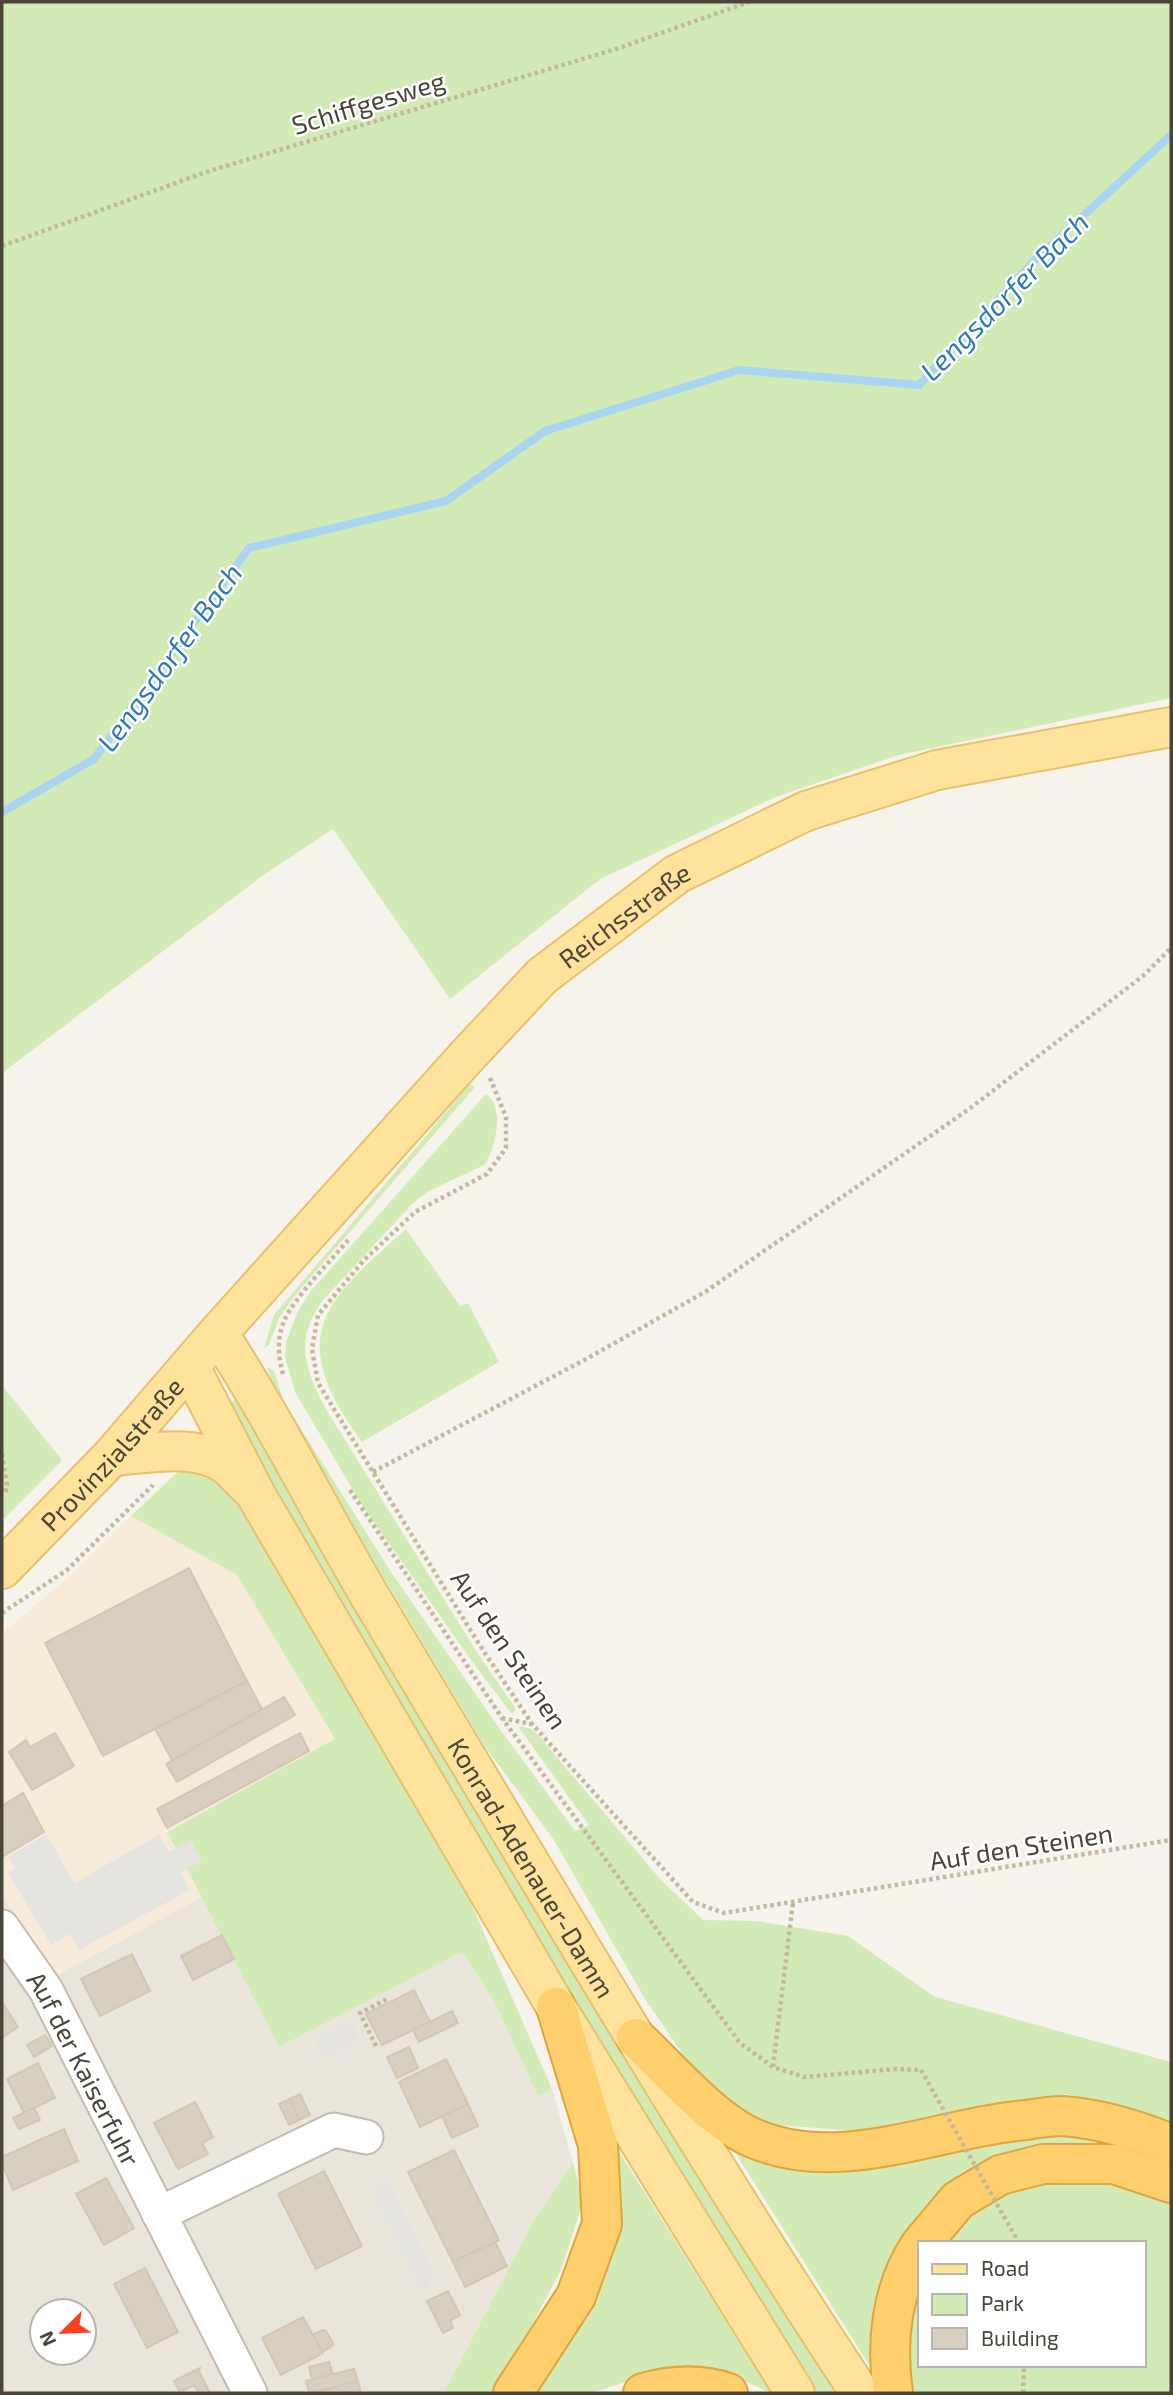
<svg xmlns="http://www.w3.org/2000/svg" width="1173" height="2395" viewBox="0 0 1173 2395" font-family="'Exo 2',sans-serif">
	<rect width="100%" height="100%" fill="#f6f3ec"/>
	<!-- residential -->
	<path fill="#eae5da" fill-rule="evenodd" d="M2 1895 57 1975 202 1897 279 2047 462 1952 495 2003 538 2095 552 2089 573 2163 534 2220 447 2387 446 2393H2ZM42 2311H84V2353H42Z"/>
	<!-- commercial -->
	<polygon fill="#f7ead8" points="131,1516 237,1575 335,1740 167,1831 176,1848 191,1840 202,1861 187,1869 202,1897 56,1975 2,1895 2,1634 74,1572"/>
	<!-- green -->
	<g fill="#d2eab5">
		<polygon points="2,2 1171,2 1171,698 899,755 778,796 600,879 450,999 333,829 265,874 2,1073"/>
		<polygon points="470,1084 475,1087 297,1293 279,1318 269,1345 264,1348 274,1315"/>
		<path d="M486 1094C505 1107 496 1149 484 1165L429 1191 414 1202 323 1300C293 1341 305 1369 327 1411L478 1654 514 1706 516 1710 512 1714 479 1671 362 1505 295 1392 285 1357 286 1342 298 1311 311 1291Z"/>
		<path d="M406 1229 460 1306 468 1303 499 1362 362 1442C286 1337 320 1305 406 1229Z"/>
		<polygon points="267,1367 274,1371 284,1402 391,1572 499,1728 575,1831 589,1825 519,1728 520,1726 531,1729 539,1736 661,1880 703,1920 756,1921 848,1936 935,1997 1171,2062 1171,2125 1067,2094 857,2131 764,2124 702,2082 645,1999 554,1840 484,1745 280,1403"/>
		<polygon points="2,1385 62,1460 2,1521"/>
		<polygon points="238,1396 844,2393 818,2393 492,1869 224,1410"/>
		<polygon points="184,1466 229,1486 470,1901 552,2089 538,2096 495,2003 462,1952 279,2047 187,1869 201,1860 191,1841 176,1848 167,1832 335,1739 237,1575 131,1516"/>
		<polygon points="1069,2131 1171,2157 1171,2170 1140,2157 949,2194 876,2376 726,2138 996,2138"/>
		<polygon points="616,2147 771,2393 724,2372 673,2367 591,2393 534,2393"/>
		<polygon points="573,2163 583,2202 561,2270 496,2393 446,2393 447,2387 534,2220"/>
		<polygon points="1077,2175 1146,2189 1171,2202 1171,2393 910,2393 904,2348 919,2281 919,2365 1143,2365 1143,2243 942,2243 964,2218 1008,2190"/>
	</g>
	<!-- parking -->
	<g fill="#e5e3e0">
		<polygon points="46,1834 74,1883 159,1835 169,1852 191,1840 202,1861 181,1873 190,1890 79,1950 70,1934 51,1945 8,1873 15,1868 8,1857"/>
		<polygon points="354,2019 357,2040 319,2059 315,2038"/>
		<polygon points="385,2176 434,2274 423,2295 374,2197"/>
	</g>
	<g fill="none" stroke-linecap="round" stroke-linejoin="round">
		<!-- stream -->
		<polyline stroke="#a9d4f2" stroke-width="8" points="2,812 94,759 249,548 446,501 545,431 739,370 919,385 1033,262 1171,135"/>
	</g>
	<!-- building -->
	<g fill="#d8cfc1" stroke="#d3c7b4" stroke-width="2">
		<polygon points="189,1568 247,1681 103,1756 45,1643"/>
		<polygon points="247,1681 262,1709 172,1760 155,1729"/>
		<polygon points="284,1697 295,1715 177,1782 166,1764"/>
		<polygon points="55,1733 74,1766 32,1790 9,1752 26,1740 30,1747"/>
		<polygon points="300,1733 309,1751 167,1828 157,1809"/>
		<polygon points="23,1793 44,1832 2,1857 2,1806"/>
		<polygon points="222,1935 234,1959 193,1980 181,1956"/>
		<polygon points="132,1954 150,1991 100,2016 81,1979"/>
		<polygon points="414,1990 430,2022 382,2045 366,2014"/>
		<polygon points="2,2002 18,2027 2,2038"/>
		<polygon points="452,2011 458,2023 419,2042 413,2030"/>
		<polygon points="45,2035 52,2046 34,2057 27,2045"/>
		<polygon points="409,2047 418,2068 397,2078 387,2057"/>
		<polygon points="446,2059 468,2104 420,2127 399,2082"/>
		<polygon points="38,2063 55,2098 24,2113 7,2079"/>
		<polygon points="300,2094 310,2115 299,2120 290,2099"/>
		<polygon points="290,2099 299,2120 289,2125 279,2104"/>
		<polygon points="195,2102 213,2137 202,2143 208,2154 178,2169 154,2123"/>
		<polygon points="468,2104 478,2126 452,2138 442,2116"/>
		<polygon points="34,2108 40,2120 19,2129 13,2118"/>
		<polygon points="64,2129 78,2161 13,2190 2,2164 2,2157"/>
		<polygon points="454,2150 499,2240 453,2262 408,2172"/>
		<polygon points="324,2171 362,2246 316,2269 278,2194"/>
		<polygon points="106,2178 134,2228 104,2245 76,2194"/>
		<polygon points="495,2242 507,2266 465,2287 453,2262"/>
		<polygon points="145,2268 178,2332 147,2348 114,2284"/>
		<polygon points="448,2291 460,2315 450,2321 453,2328 443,2333 427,2301"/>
		<polygon points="303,2317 323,2353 281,2375 262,2338"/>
		<polygon points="322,2330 326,2331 333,2343 331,2347 322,2352 313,2335"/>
		<polygon points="329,2362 333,2375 312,2380 309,2367"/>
		<polygon points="200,2368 199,2371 210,2393 199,2393 194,2385 180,2392 174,2381"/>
		<polygon points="354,2369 358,2381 309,2393 306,2381"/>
		<polygon points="358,2381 361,2393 313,2393"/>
	</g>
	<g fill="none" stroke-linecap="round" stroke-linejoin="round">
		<!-- minor casing -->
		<g stroke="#c2bbae" stroke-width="37">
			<g id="minor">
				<path id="s1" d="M2 1927 46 1990 250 2393"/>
				<polyline points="159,2214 334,2130 366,2137"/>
			</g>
		</g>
		<!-- major casing -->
		<g stroke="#e6c16a" stroke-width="42">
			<g id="major">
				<path id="s2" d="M218 1333C275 1420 321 1514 374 1603 533 1868 690 2135 860 2393"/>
				<polyline points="190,1367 256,1495 556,2007 795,2393"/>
				<path d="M112 1456C148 1454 196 1442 228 1466 235 1472 241 1480 248 1486"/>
				<path id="s3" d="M2 1569 112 1456 218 1333 468 1055 542 976 677 874 806 811 937 770 1171 727"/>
			</g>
		</g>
		<!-- highway casing -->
		<g stroke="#e0a43c" stroke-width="42">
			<g id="highway">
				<path d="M636 2038C669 2069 713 2121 753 2138 841 2176 938 2127 1026 2120 1038 2118 1051 2116 1063 2116 1101 2119 1137 2130 1171 2144"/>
				<polyline points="922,2243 958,2200 1000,2175 1043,2164 1114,2164 1171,2183"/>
				<polyline points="513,2393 576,2296 602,2224 598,2145 556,2007"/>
				<path d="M643 2393C672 2385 700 2383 728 2393"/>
				<path d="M893 2393C886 2343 891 2290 919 2247"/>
			</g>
		</g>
		<!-- path -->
		<g stroke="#c4b79f" stroke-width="4.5" stroke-dasharray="3.5 3.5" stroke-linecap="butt">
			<polyline points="2,246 209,171 616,49 749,2"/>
			<polyline points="490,1078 506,1117 506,1148 487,1174 415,1212 364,1260 318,1315 312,1349 318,1383 479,1644 532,1724 693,1902 724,1913 1171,1840"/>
			<path d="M283 1374C278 1357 277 1338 284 1321 295 1296 331 1261 349 1239"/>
			<polyline points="2,1454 7,1485 5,1495"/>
			<polyline points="373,1472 588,1358 705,1292 969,1109 1143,976 1171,948"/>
			<polyline points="350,1490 502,1718 740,2043 773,2067 804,2077 895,2069 921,2070"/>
			<polyline points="2,1613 67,1570 153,1485"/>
			<polyline points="502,1718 531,1724"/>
			<polyline points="376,2046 360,2013 387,1999"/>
			<polyline points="773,2067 793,1902"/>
			<polyline points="1023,2393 1024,2365"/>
		</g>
		<!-- minor -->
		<use href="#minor" stroke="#fff" stroke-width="33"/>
		<!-- major -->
		<use href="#major" stroke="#ffe39c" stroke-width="38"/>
		<!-- highway -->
		<use href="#highway" stroke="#ffcf6e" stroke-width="38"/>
		<!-- path-bridge -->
		<polyline stroke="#c4b79f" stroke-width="4.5" stroke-dasharray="3.5 3.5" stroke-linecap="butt" points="921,2070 1019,2243"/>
	</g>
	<g text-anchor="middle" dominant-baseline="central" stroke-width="5" stroke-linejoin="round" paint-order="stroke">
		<!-- street labels -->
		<g font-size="26" fill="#4b4439" stroke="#fff">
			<text transform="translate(368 102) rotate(-17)">Schiffgesweg</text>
			<text stroke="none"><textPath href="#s3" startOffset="905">Reichsstraße</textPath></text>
			<text stroke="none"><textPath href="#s3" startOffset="159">Provinzialstraße</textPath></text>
			<text transform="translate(510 1649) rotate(56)">Auf den Steinen</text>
			<text transform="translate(1021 1846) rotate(-9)">Auf den Steinen</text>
			<text stroke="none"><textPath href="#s2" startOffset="620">Konrad-Adenauer-Damm</textPath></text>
			<text stroke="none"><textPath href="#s1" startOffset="164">Auf der Kaiserfuhr</textPath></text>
		</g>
		<!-- water labels -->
		<g font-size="28" font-style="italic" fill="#2e7ab2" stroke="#fff">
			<text transform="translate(1004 296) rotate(-45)">Lengsdorfer Bach</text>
			<text transform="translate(169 657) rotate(-54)">Lengsdorfer Bach</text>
		</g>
	</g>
	<!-- border -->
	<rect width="1173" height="2395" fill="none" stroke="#4b4439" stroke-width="7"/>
	<!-- legend -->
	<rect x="918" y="2241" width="228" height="126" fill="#ffffff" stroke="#b7b4b0" stroke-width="2"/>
	<rect x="932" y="2264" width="35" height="10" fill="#ffe39c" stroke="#b7b4b0" stroke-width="2"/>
	<text x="981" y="2276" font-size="21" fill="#4b4439">Road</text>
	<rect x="932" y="2294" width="35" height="21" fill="#d2eab5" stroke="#b7b4b0" stroke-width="2"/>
	<text x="981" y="2311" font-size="21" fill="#4b4439">Park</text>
	<rect x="932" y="2328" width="35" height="21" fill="#d8cfc1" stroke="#b7b4b0" stroke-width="2"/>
	<text x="981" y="2346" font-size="21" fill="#4b4439">Building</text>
	<!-- north arrow -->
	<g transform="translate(63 2332) rotate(246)"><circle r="33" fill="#ffffff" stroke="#b7b4b0" stroke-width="2"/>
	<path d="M0-5L12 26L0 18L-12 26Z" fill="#fc3f1d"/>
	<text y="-10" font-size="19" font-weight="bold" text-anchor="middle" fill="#4b4439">N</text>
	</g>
</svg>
